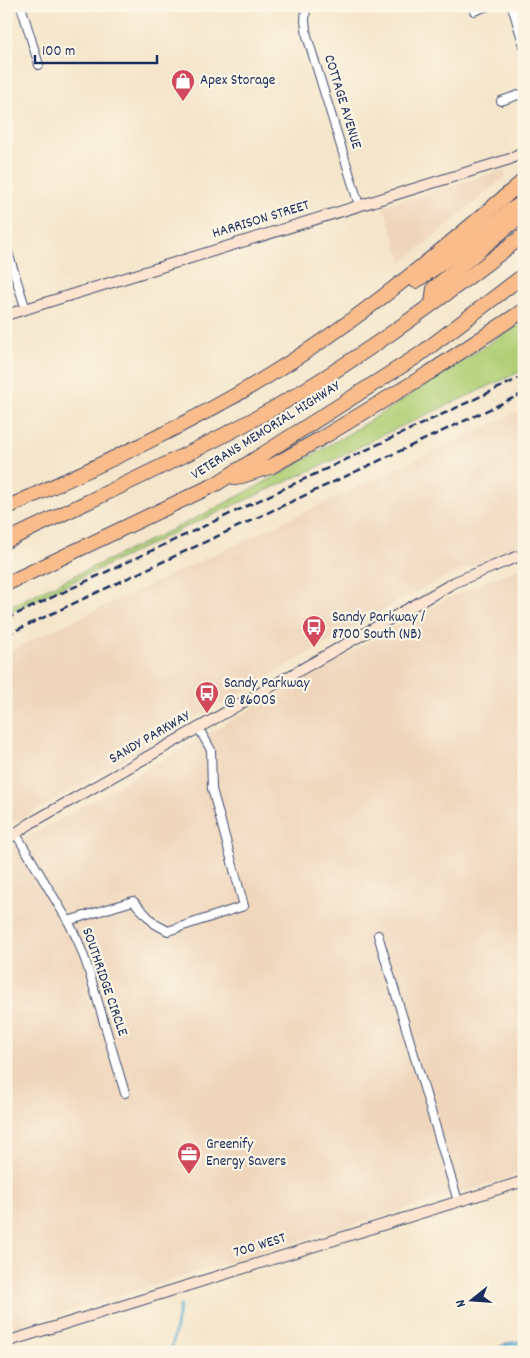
<svg xmlns="http://www.w3.org/2000/svg" width="530" height="1358" viewBox="0 0 530 1358" font-family="Dekko,sans-serif">
	<rect width="100%" height="100%" fill="#fcf5e5"/>
	<filter id="ink" filterUnits="userSpaceOnUse"><feTurbulence type="fractalNoise" baseFrequency=".02" numOctaves="2"/><feDisplacementMap in="SourceGraphic" scale="10" xChannelSelector="R" yChannelSelector="G"/><feConvolveMatrix kernelMatrix="1 2 1 2 8 2 1 2 1" color-interpolation-filters="sRGB"/></filter>
	<filter id="wash" filterUnits="userSpaceOnUse"><feTurbulence type="fractalNoise" baseFrequency=".0096" numOctaves="4" result="noise"/><feDisplacementMap in="SourceGraphic" scale="20" xChannelSelector="R" yChannelSelector="G"/><feGaussianBlur stdDeviation="1.12" result="paint"/><feColorMatrix in="noise" values="0 0 0 0 0 0 0 0 0 0 0 0 0 0 0 0 0 1.4 0 .05"/><feComposite in="paint" operator="in"/></filter>
	<g filter="url(#wash)">
		<rect width="100%" height="100%" fill="#f5e6cb"/>
		<!-- built -->
		<g fill="#efd6bb">
			<polygon points="504,170 506,176 402,263 384,206"/>
			<polygon points="524,409 524,545 442,579 409,595 6,828 6,652"/>
			<polygon points="524,566 524,1173 6,1330 6,850 416,614 467,589"/>
		</g>
		<!-- green -->
		<path fill="#b0cf76" stroke="#667f6a" d="M524 320V370L378 437 338 458 186 527 6 614V608C85 570 164 535 241 495 339 443 432 382 524 320Z"/>
		<!-- water -->
		<polygon fill="#56aed4" stroke="#386e99" points="524,1340 524,1352 489,1352 507,1343"/>
		<g fill="none" stroke-linecap="round" stroke-linejoin="round">
			<!-- stream -->
			<polyline stroke="#56aed4" stroke-width="2.5" points="171,1352 180,1306"/>
		</g>
	</g>
	<g filter="url(#ink)">
		<g fill="none" stroke-linecap="round" stroke-linejoin="round">
			<!-- street casing -->
			<g stroke="#3c4a6e" stroke-width="10">
				<g id="street">
					<polyline points="21,6 39,65"/>
					<polyline points="306,6 305,21 307,36 359,205"/>
					<polyline points="512,6 524,46"/>
					<polyline points="474,11 488,6"/>
					<polyline points="501,101 524,93"/>
					<polyline points="6,246 26,310"/>
					<polyline points="16,834 68,921 78,941 87,965 125,1093"/>
					<polyline points="68,921 133,901 155,924 168,931 244,906 212,789 211,750 198,727"/>
					<polyline points="378,935 458,1201"/>
				</g>
			</g>
			<!-- secondary casing -->
			<g stroke="#3c4a6e" stroke-width="12">
				<g id="secondary">
					<polyline points="6,315 481,168 510,159 524,151"/>
					<polyline points="6,840 31,823 455,582 524,554"/>
					<polyline points="6,1342 524,1181"/>
				</g>
			</g>
			<!-- highway casing -->
			<g stroke="#3c4a6e" stroke-width="16">
				<g id="highway">
					<polyline points="416,281 472,242 511,210 524,202"/>
					<polyline points="432,304 434,288 524,213"/>
					<polyline points="236,478 272,466 325,436 429,373 524,310"/>
					<path d="M6 508C93 468 181 429 263 379 356 323 441 252 524 180"/>
					<path d="M6 541C90 500 176 462 258 417 350 366 440 300 524 235"/>
					<polyline points="6,584 216,484 419,355 524,275"/>
				</g>
			</g>
			<!-- street -->
			<use href="#street" stroke="#fff" stroke-width="8"/>
			<!-- secondary -->
			<use href="#secondary" stroke="#fde4d0" stroke-width="10"/>
			<!-- highway -->
			<use href="#highway" stroke="#f9bc8a" stroke-width="14"/>
			<!-- rail -->
			<g stroke="#1b2f5e" stroke-width="2.5" stroke-dasharray="8 4" stroke-linecap="butt">
				<polyline points="6,619 524,376"/>
				<polyline points="6,635 524,393"/>
			</g>
		</g>
	</g>
	<!-- icons -->
	<defs>
		<g id="shop-pin" transform="scale(1.25)"><path d="M0 17L-7.5 6A9.5 9.5 0 1 1 7.5 6Z" fill="#d1495b" stroke="#fcf5e5"/><path d="M-5-2.5h2.3a2.7 3.5 0 0 1 5.4 0H5L5.5 6h-11ZM-1.5-2.5h3a1.5 2.3 0 0 0-3 0Z" fill="#fff"/></g>
		<g id="bus-pin" transform="scale(1.25)"><path d="M0 17L-7.5 6A9.5 9.5 0 1 1 7.5 6Z" fill="#d1495b" stroke="#fcf5e5"/><path d="M-5-6H5V4H4V6H2V4H-2V6H-4V4H-5ZM-3.5-4V0h7V-4ZM-3.5 1.2v1.5H-2V1.2ZM2 1.2v1.5H3.5V1.2Z" fill="#fff"/></g>
		<g id="office-pin" transform="scale(1.25)"><path d="M0 17L-7.5 6A9.5 9.5 0 1 1 7.5 6Z" fill="#d1495b" stroke="#fcf5e5"/><path d="M-6-3h4V-5.5h4V-3h4V5H-6ZM-1-4.5V-3h2v-1.5ZM-6 0V1H6V0Z" fill="#fff"/></g>
	</defs>
	<g fill-rule="evenodd">
		<use href="#shop-pin" x="183" y="81"/>
		<use href="#bus-pin" x="314" y="627"/>
		<use href="#bus-pin" x="207" y="693"/>
		<use href="#office-pin" x="189" y="1154"/>
	</g>
	<g text-anchor="middle" dominant-baseline="central" stroke-width="4.5" stroke-linejoin="round" paint-order="stroke">
		<!-- poi labels -->
		<g font-size="15" fill="#1b2f5e" stroke="#fcf5e5" text-anchor="start">
			<text x="200" y="81">Apex Storage</text>
			<text x="332" y="618">Sandy Parkway /<tspan x="332" dy="17">8700 South (NB)</tspan></text>
			<text x="224" y="684">Sandy Parkway<tspan x="224" dy="17">@ 8600S</tspan></text>
			<text x="206" y="1145">Greenify<tspan x="206" dy="17">Energy Savers</tspan></text>
		</g>
		<!-- street labels -->
		<g font-size="15" fill="#1b2f5e" stroke="#fcf5e5">
			<text transform="translate(342 102) rotate(73)">COTTAGE AVENUE</text>
			<text transform="translate(261 220) rotate(-17)">HARRISON STREET</text>
			<text transform="translate(266 431) rotate(-32)">VETERANS MEMORIAL HIGHWAY</text>
			<text transform="translate(150 738) rotate(-30)">SANDY PARKWAY</text>
			<text transform="translate(104 982) rotate(71)">SOUTHRIDGE CIRCLE</text>
			<text transform="translate(260 1246) rotate(-17)">700 WEST</text>
		</g>
	</g>
	<!-- margin -->
	<rect width="530" height="1358" fill="none" stroke="#fcf5e5" stroke-width="25"/>
	<!-- north arrow -->
	<g transform="translate(472 1300) rotate(253)" stroke="#fcf5e5" stroke-width="4" paint-order="stroke">
	<path d="M0-4L9 19L0 12L-9 19Z" fill="#1b2f5e"/>
	<text y="-8" font-size="14" font-weight="bold" text-anchor="middle" fill="#1b2f5e">N</text>
	</g>
	<!-- scale -->
	<path d="M35 55v8h122v-8" fill="none" stroke="#1b2f5e" stroke-width="2.5"/>
	<text x="42" y="55" font-size="15" fill="#1b2f5e" stroke="#fcf5e5" stroke-width="4" paint-order="stroke">100 m</text>
</svg>
